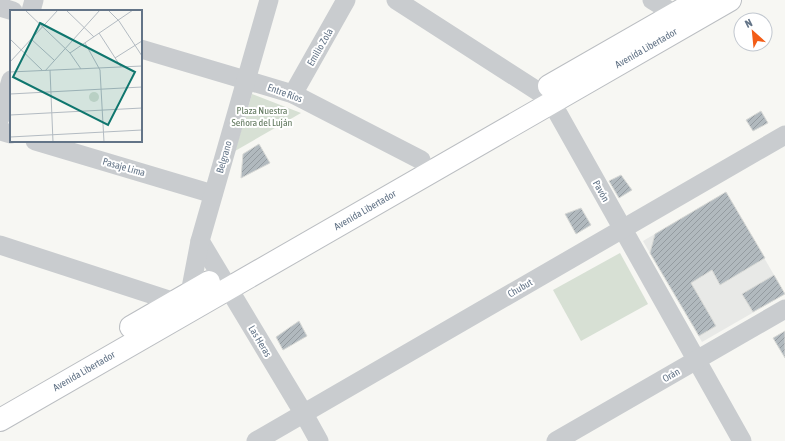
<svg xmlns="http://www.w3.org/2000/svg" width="785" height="441" viewBox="0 0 785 441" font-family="'Asap Condensed',sans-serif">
	<defs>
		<pattern id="building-hatch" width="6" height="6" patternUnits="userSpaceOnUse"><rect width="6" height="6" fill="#b1b9be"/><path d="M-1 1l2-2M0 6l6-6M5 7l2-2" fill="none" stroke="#949ba0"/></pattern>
	</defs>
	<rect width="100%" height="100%" fill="#f7f7f3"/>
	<!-- built -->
	<polygon fill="#e8e9e7" points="726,192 785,294 702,342 643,241"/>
	<!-- green -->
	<g fill="#d7e0d4">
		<polygon points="252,94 301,113 235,151"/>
		<polygon points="620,253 648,304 581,341 553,290"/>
	</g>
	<!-- building -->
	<g fill="url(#building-hatch)" stroke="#d8d9d6">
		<polygon points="761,111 768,123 753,131 746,120"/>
		<polygon points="259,144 270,163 241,178 243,154"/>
		<polygon points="621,175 632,190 619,198 609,181"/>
		<polygon points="726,192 765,258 720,285 712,270 691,283 716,326 699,336 650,253 655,234"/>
		<polygon points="581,208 591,225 576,234 565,214"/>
		<polygon points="774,275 785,294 753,312 742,294"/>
		<polygon points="299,321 307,336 283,350 276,337"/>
		<polygon points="785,331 785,358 773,338"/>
	</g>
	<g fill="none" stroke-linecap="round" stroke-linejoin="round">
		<!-- major casing -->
		<g stroke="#bbbec2" stroke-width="24">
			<g id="major">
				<polyline points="549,86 699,0"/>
				<polyline points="131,327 209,282"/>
				<polyline points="0,420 730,0"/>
			</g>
		</g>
		<!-- minor -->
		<g stroke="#c9cccf" stroke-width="19">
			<polyline points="396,0 539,92 552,103 742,441"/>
			<polyline points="652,0 675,14"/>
			<polyline points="0,7 13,11"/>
			<polyline points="31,11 34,0"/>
			<polyline points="141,49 293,94 421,160"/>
			<polyline points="293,94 346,0"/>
			<polyline points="0,118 11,80"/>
			<polyline points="0,131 11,134"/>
			<polyline points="35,141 213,194"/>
			<polyline points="200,241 304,414 319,441"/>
			<polyline points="0,245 175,302"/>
			<polyline points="190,293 200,241 269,0"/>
			<polyline points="256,441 785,135"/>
			<polyline points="556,441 785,309"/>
		</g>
		<!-- major -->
		<use href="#major" stroke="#fff" stroke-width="22"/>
	</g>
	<g text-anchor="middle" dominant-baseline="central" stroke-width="4" stroke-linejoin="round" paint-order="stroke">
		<!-- street labels -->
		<g font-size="10" fill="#637487" stroke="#fff">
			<text transform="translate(320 47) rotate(-60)">Emilio Zola</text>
			<text transform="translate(646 48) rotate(-30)">Avenida Libertador</text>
			<text transform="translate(285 93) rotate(20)">Entre Ríos</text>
			<text transform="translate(224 157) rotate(-74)">Belgrano</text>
			<text transform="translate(124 167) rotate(16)">Pasaje Lima</text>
			<text transform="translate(601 191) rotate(61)">Pavón</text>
			<text transform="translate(365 210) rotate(-30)">Avenida Libertador</text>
			<text transform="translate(520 288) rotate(-30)">Chubut</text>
			<text transform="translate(260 341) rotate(59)">Las Heras</text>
			<text transform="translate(84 371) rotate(-30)">Avenida Libertador</text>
			<text transform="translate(671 375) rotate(-30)">Orán</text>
		</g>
		<!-- park labels -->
		<g font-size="10" fill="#62795f" stroke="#fff">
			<text x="262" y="110">Plaza Nuestra<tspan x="262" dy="12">Señora del Luján</tspan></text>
		</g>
	</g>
	<!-- overview -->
	<g transform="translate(10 10)">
		<rect width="132" height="132" fill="#f7f7f3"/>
		<path d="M79 87a5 5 0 1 1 10 0a5 5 0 1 1-10 0Z" fill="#d7e0d4"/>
		<path fill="none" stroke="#b3bbc2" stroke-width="1" d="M15 0 60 43 71 59M56 0 84 27M98 0 109 11 132 46M89 23 111 57M0 29 32 60M21 29 44 50M75 33 90 60 94 132M60 43 123 0M105 48 132 31M0 52 48 0M40 60 43 132M35 61 90 0M0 62 132 56M0 84 132 77M0 105 132 98M0 127 132 120"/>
		<path fill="#0f766e" fill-opacity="0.15" stroke="#0f766e" stroke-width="2" d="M30 13 125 62 98 115 3 67Z"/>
		<rect width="132" height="132" fill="none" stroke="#637487" stroke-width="2"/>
	</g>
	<!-- north arrow -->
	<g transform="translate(753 32) rotate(333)"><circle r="19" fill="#ffffff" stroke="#c1c7cf"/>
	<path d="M0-3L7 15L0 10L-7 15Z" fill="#f35d17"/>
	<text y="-6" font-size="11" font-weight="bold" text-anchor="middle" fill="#637487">N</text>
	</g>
</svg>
